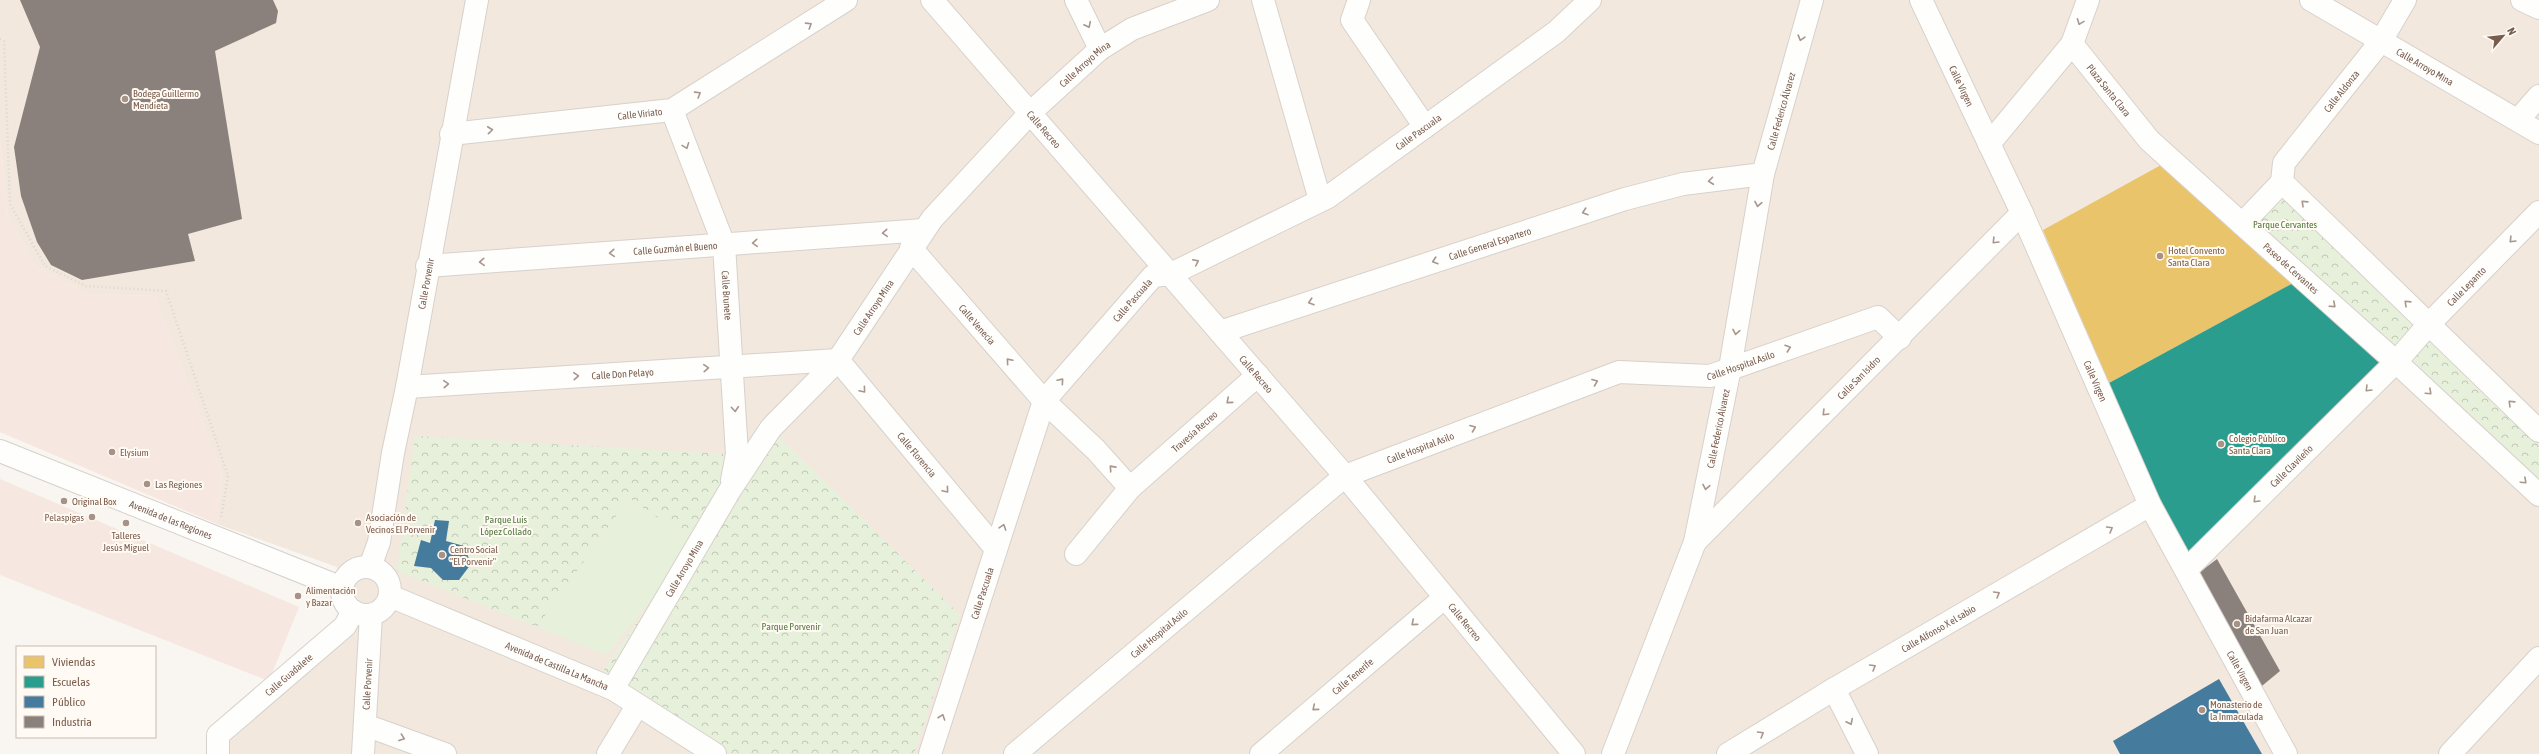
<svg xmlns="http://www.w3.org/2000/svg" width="2539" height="754" viewBox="0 0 2539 754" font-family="'Asap Condensed',sans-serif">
	<defs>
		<pattern id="forest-crowns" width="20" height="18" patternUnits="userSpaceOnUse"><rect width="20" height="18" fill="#e7f0db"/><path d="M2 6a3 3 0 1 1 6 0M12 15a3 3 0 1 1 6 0" fill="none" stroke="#c0c6b4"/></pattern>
	</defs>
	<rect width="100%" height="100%" fill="#f9f5f0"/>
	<!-- residential -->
	<polygon fill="#f2e8de" points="0,0 2539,0 2539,754 210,754 211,735 339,615 337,567 217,524 222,473 155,296 89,294 35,266 8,215 0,139"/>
	<!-- commercial -->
	<g fill="#f6e8e1">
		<polygon points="0,139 8,215 35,266 89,294 155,296 222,473 217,524 0,432"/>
		<polygon points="0,479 299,607 269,681 0,575"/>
	</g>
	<!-- forest -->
	<g fill="url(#forest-crowns)">
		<polygon points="2282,182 2539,431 2539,495 2242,224"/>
		<polygon points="771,428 960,615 914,754 718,754 603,671 693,542 629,498 537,627 397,571 415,436 726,454 730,489"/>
	</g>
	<!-- pitch -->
	<polygon fill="#e7f0db" points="629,498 696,544 607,655 537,627"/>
	<!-- homes -->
	<polygon fill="#e9c46a" points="2161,165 2295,282 2109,383 2043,230"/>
	<!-- schools -->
	<polygon fill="#2a9d8f" points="2295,282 2396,362 2186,570 2109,383"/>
	<!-- public -->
	<g fill="#457b9d">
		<polygon points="435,520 449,521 446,541 464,546 471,564 459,580 443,580 431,568 414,566 421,540 430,543"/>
		<polygon points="2219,679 2262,754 2120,754 2113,741"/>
	</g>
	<!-- industry -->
	<g fill="#8a817c">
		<polygon points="20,0 273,0 278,11 276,23 215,51 242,219 188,234 195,261 82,280 51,265 37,242 21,196 14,147 40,47"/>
		<polygon points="2217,559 2280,671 2257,690 2192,578"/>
	</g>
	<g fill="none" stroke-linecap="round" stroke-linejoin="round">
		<!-- minor casing -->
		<g stroke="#d7d1cb" stroke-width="24">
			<g id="minor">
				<path id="s1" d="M932 0 1345 476 1574 754"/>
				<polyline points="1076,0 1100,49"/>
				<polyline points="1263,0 1320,200"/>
				<polyline points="1359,0 1352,20 1425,127"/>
				<path id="s2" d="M1921 0 2022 213 2150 505 2286 754"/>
				<path id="s3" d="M2311 0 2539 133"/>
				<polyline points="2522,0 2539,8"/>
				<polyline points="2072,44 2088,0"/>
				<path id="s4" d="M672 110 724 245 737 454 732 480"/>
				<polyline points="2518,120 2539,96"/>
				<path id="s5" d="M451 134 672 110 846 0"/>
				<path id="s6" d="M1989 144 2072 44 2149 140 2242 224"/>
				<path id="s7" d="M2282 182 2242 224 2396 362 2539 495"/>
				<polyline points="2282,182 2539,431"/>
				<path id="s8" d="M2282 182 2284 163 2381 41 2405 0"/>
				<path id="s9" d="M911 248 1044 401 1096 450 1130 488 1258 375"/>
				<path id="s10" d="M427 266 924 230"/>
				<path id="s11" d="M1220 332 1625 199 1683 184 1763 174"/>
				<path id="s12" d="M407 387 838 360 996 549"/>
				<path id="s13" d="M0 451 342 588"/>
				<path id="s14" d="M1695 542 2022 213"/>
				<polyline points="1076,554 1130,488"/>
				<circle cx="366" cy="591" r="24"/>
				<path id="s15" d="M370 567 379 542 393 453 407 387 477 0"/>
				<path id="s16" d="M2186 570 2396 362 2429 324 2539 212"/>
				<path id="s17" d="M390 596 613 689 715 754"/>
				<path id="s18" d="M613 689 730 490 771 428 838 360 932 219 1031 112 1100 49 1132 29 1208 0"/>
				<polyline points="1834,689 1867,754"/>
				<polyline points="365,725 445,754"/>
				<path id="s19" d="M218 754V735L345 626 353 611"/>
				<path id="s20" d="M363 754 371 615"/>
				<polyline points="608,754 637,706"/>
				<path id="s21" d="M930 754 1044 401 1153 276 1171 274 1328 197 1556 32 1590 0"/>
				<path id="s22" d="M1015 754 1345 476 1619 372 1710 376 1878 317 1900 338"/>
				<path id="s23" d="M1261 754 1444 598"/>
				<path id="s24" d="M1613 754 1695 542 1730 368 1763 174 1812 0"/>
				<path id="s25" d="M1728 754 1834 689 2150 505"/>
				<polyline points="2450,754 2539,658"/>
			</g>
		</g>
		<!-- path -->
		<polyline stroke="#dcd5d0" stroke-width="2.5" stroke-dasharray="1 3" stroke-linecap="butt" points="0,39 4,41 10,204 45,266 86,286 166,291 228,476 221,518"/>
		<!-- minor -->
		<use href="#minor" stroke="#fefefd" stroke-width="22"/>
	</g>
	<!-- one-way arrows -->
	<defs><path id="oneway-chevron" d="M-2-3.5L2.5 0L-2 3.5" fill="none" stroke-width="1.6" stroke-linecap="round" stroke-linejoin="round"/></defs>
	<g stroke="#a8958b">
		<use href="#oneway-chevron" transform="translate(2080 22) rotate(111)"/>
		<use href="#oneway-chevron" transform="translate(809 25) rotate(-32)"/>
		<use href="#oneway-chevron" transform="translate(1088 25) rotate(64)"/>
		<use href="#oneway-chevron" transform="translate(1801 38) rotate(106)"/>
		<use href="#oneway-chevron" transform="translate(698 94) rotate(-32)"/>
		<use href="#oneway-chevron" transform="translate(490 130) rotate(-6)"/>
		<use href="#oneway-chevron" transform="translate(686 146) rotate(69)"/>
		<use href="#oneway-chevron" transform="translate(1711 181) rotate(173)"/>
		<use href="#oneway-chevron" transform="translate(2304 203) rotate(-136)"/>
		<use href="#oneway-chevron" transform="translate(1758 204) rotate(100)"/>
		<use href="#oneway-chevron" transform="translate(1585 212) rotate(162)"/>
		<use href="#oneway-chevron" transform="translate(885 233) rotate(176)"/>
		<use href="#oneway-chevron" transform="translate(2512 240) rotate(134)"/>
		<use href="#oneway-chevron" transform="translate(1995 241) rotate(134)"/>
		<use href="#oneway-chevron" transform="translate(755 243) rotate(176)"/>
		<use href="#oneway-chevron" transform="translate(612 253) rotate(176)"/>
		<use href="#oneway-chevron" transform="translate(1435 261) rotate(162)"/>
		<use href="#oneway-chevron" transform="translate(482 262) rotate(176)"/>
		<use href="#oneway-chevron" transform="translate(1196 262) rotate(-26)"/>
		<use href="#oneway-chevron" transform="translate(1311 302) rotate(162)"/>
		<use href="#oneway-chevron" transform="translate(2407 303) rotate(-136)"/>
		<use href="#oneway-chevron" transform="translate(2333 305) rotate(42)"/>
		<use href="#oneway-chevron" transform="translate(1736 332) rotate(100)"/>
		<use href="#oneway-chevron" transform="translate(1788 348) rotate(-19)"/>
		<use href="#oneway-chevron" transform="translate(1009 361) rotate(-131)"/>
		<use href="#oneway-chevron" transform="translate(706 368) rotate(-4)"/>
		<use href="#oneway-chevron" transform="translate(576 376) rotate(-4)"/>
		<use href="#oneway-chevron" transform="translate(1061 381) rotate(-49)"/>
		<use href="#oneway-chevron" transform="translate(1595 382) rotate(-21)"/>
		<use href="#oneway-chevron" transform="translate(446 384) rotate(-4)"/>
		<use href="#oneway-chevron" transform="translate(2368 389) rotate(135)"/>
		<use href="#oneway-chevron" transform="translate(863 390) rotate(50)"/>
		<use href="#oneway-chevron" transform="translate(2429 392) rotate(43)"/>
		<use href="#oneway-chevron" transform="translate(1229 401) rotate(139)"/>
		<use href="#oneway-chevron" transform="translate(2511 403) rotate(-136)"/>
		<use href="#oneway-chevron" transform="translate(735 409) rotate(86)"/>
		<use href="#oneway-chevron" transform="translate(1825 413) rotate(135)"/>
		<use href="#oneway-chevron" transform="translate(1473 428) rotate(-21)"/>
		<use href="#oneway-chevron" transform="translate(1112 468) rotate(-132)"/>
		<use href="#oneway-chevron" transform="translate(2524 481) rotate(43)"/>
		<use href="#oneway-chevron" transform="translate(1706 487) rotate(101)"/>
		<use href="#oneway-chevron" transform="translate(946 490) rotate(50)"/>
		<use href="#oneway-chevron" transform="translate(2256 500) rotate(135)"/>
		<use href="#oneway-chevron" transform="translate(1003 527) rotate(-72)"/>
		<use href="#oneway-chevron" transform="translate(2110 529) rotate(-30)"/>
		<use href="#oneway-chevron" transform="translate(1997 594) rotate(-30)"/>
		<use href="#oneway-chevron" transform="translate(1414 623) rotate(140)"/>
		<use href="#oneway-chevron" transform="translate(1873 667) rotate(-30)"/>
		<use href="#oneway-chevron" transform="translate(1315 708) rotate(140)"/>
		<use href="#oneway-chevron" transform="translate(942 717) rotate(-71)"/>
		<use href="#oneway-chevron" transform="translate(1850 722) rotate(63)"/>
		<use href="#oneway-chevron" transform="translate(1761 734) rotate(-31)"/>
		<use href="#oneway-chevron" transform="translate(402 738) rotate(20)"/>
	</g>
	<!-- markers -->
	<g fill="#a69286" stroke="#fffaf3" stroke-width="1.5">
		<circle cx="125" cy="99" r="4"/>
		<circle cx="2160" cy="256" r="4"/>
		<circle cx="2221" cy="444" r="4"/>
		<circle cx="112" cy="452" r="4"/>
		<circle cx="147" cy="484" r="4"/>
		<circle cx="64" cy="501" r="4"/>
		<circle cx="92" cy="517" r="4"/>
		<circle cx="126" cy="523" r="4"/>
		<circle cx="358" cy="523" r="4"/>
		<circle cx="442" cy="555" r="4"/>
		<circle cx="298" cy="596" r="4"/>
		<circle cx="2237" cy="624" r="4"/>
		<circle cx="2202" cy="710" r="4"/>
	</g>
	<g text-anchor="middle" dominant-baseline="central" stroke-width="4" stroke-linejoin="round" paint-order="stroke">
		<!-- street labels -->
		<g font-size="10" fill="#7a5c4d" stroke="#fffaf3">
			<text stroke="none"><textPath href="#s18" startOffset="788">Calle Arroyo Mina</textPath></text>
			<text stroke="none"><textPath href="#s3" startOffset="132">Calle Arroyo Mina</textPath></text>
			<text stroke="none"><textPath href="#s2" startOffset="95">Calle Virgen</textPath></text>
			<text stroke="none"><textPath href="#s6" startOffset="189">Plaza Santa Clara</textPath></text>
			<text stroke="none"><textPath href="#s8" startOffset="111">Calle Aldonza</textPath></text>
			<text stroke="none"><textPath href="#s24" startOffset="667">Calle Federico Álvarez</textPath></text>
			<text stroke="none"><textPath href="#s5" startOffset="190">Calle Viriato</textPath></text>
			<text stroke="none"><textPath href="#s1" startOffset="171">Calle Recreo</textPath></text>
			<text stroke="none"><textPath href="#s21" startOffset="841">Calle Pascuala</textPath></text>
			<text stroke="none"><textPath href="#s11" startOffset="284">Calle General Espartero</textPath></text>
			<text stroke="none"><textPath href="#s10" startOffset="249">Calle Guzmán el Bueno</textPath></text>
			<text stroke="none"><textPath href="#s7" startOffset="124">Paseo de Cervantes</textPath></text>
			<text stroke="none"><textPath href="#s15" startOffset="289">Calle Porvenir</textPath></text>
			<text stroke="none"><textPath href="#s16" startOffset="399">Calle Lepanto</textPath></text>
			<text stroke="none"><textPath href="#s4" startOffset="195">Calle Brunete</textPath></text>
			<text stroke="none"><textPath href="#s21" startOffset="505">Calle Pascuala</textPath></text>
			<text stroke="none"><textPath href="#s18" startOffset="464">Calle Arroyo Mina</textPath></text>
			<text stroke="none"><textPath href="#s9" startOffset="101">Calle Venecia</textPath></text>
			<text stroke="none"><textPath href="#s22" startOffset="848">Calle Hospital Asilo</textPath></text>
			<text stroke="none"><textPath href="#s12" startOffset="216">Calle Don Pelayo</textPath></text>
			<text stroke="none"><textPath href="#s1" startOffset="495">Calle Recreo</textPath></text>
			<text stroke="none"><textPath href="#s14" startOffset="232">Calle San Isidro</textPath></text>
			<text stroke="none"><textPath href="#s2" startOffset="419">Calle Virgen</textPath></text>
			<text stroke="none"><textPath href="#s24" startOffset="343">Calle Federico Álvarez</textPath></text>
			<text stroke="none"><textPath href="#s9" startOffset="411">Travesía Recreo</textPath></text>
			<text stroke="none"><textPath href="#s22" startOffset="512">Calle Hospital Asilo</textPath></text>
			<text stroke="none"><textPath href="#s12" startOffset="555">Calle Florencia</textPath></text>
			<text stroke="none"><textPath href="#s16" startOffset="148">Calle Clavileño</textPath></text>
			<text stroke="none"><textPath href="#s13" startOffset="184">Avenida de las Regiones</textPath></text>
			<text stroke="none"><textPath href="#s18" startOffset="140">Calle Arroyo Mina</textPath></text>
			<text stroke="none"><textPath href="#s21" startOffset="169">Calle Pascuala</textPath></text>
			<text stroke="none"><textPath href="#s1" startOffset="819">Calle Recreo</textPath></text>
			<text stroke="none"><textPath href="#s25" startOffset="245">Calle Alfonso X el sabio</textPath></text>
			<text stroke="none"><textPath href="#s22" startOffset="188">Calle Hospital Asilo</textPath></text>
			<text stroke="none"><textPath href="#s17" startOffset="181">Avenida de Castilla La Mancha</textPath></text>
			<text stroke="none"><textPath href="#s2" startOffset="743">Calle Virgen</textPath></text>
			<text stroke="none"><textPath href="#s19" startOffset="112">Calle Guadalete</textPath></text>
			<text stroke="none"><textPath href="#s23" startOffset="120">Calle Tenerife</textPath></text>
			<text stroke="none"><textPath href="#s20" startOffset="70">Calle Porvenir</textPath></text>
		</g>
		<!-- poi labels -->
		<g font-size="10" fill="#7a5c4d" stroke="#fffaf3" text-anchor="start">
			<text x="133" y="93">Bodega Guillermo<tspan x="133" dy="12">Mendieta</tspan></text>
			<text x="2168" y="250">Hotel Convento<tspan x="2168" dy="12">Santa Clara</tspan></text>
			<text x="2229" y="438">Colegio Público<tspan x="2229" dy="12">Santa Clara</tspan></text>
			<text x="120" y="452">Elysium</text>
			<text x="155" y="484">Las Regiones</text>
			<text x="72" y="501">Original Box</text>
			<text x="84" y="517" text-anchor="end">Pelaspigas</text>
			<text x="366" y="517">Asociación de<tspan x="366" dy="12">Vecinos El Porvenir</tspan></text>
			<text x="126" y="535" text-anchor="middle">Talleres<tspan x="126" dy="12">Jesús Miguel</tspan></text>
			<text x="450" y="549">Centro Social<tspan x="450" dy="12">"El Porvenir"</tspan></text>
			<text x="306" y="590">Alimentación<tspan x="306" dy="12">y Bazar</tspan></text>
			<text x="2245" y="618">Bidafarma Alcazar<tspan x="2245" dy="12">de San Juan</tspan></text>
			<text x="2210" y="704">Monasterio de<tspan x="2210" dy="12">la Inmaculada</tspan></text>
		</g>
		<!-- park labels -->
		<g font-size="10" fill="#537a41" stroke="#fffaf3">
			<text x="2285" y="224">Parque Cervantes</text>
			<text x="506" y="519">Parque Luis<tspan x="506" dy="12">López Collado</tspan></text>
			<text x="791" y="626">Parque Porvenir</text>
		</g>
	</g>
	<!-- legend -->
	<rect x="16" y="646" width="140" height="92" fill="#fffaf3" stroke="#cabbb1"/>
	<rect x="24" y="656" width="20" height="12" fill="#e9c46a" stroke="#cabbb1"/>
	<text x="52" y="666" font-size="12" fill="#7a5c4d">Viviendas</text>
	<rect x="24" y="676" width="20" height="12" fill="#2a9d8f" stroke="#cabbb1"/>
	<text x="52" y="686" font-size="12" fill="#7a5c4d">Escuelas</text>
	<rect x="24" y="696" width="20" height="12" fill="#457b9d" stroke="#cabbb1"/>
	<text x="52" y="706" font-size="12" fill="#7a5c4d">Público</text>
	<rect x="24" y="716" width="20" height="12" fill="#8a817c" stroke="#cabbb1"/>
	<text x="52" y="726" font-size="12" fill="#7a5c4d">Industria</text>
	<!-- north arrow -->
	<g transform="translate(2503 36) rotate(62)" stroke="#fffaf3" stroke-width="3" paint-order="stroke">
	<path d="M0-3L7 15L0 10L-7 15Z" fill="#7a5c4d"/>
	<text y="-6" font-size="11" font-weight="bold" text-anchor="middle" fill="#7a5c4d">N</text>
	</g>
</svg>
